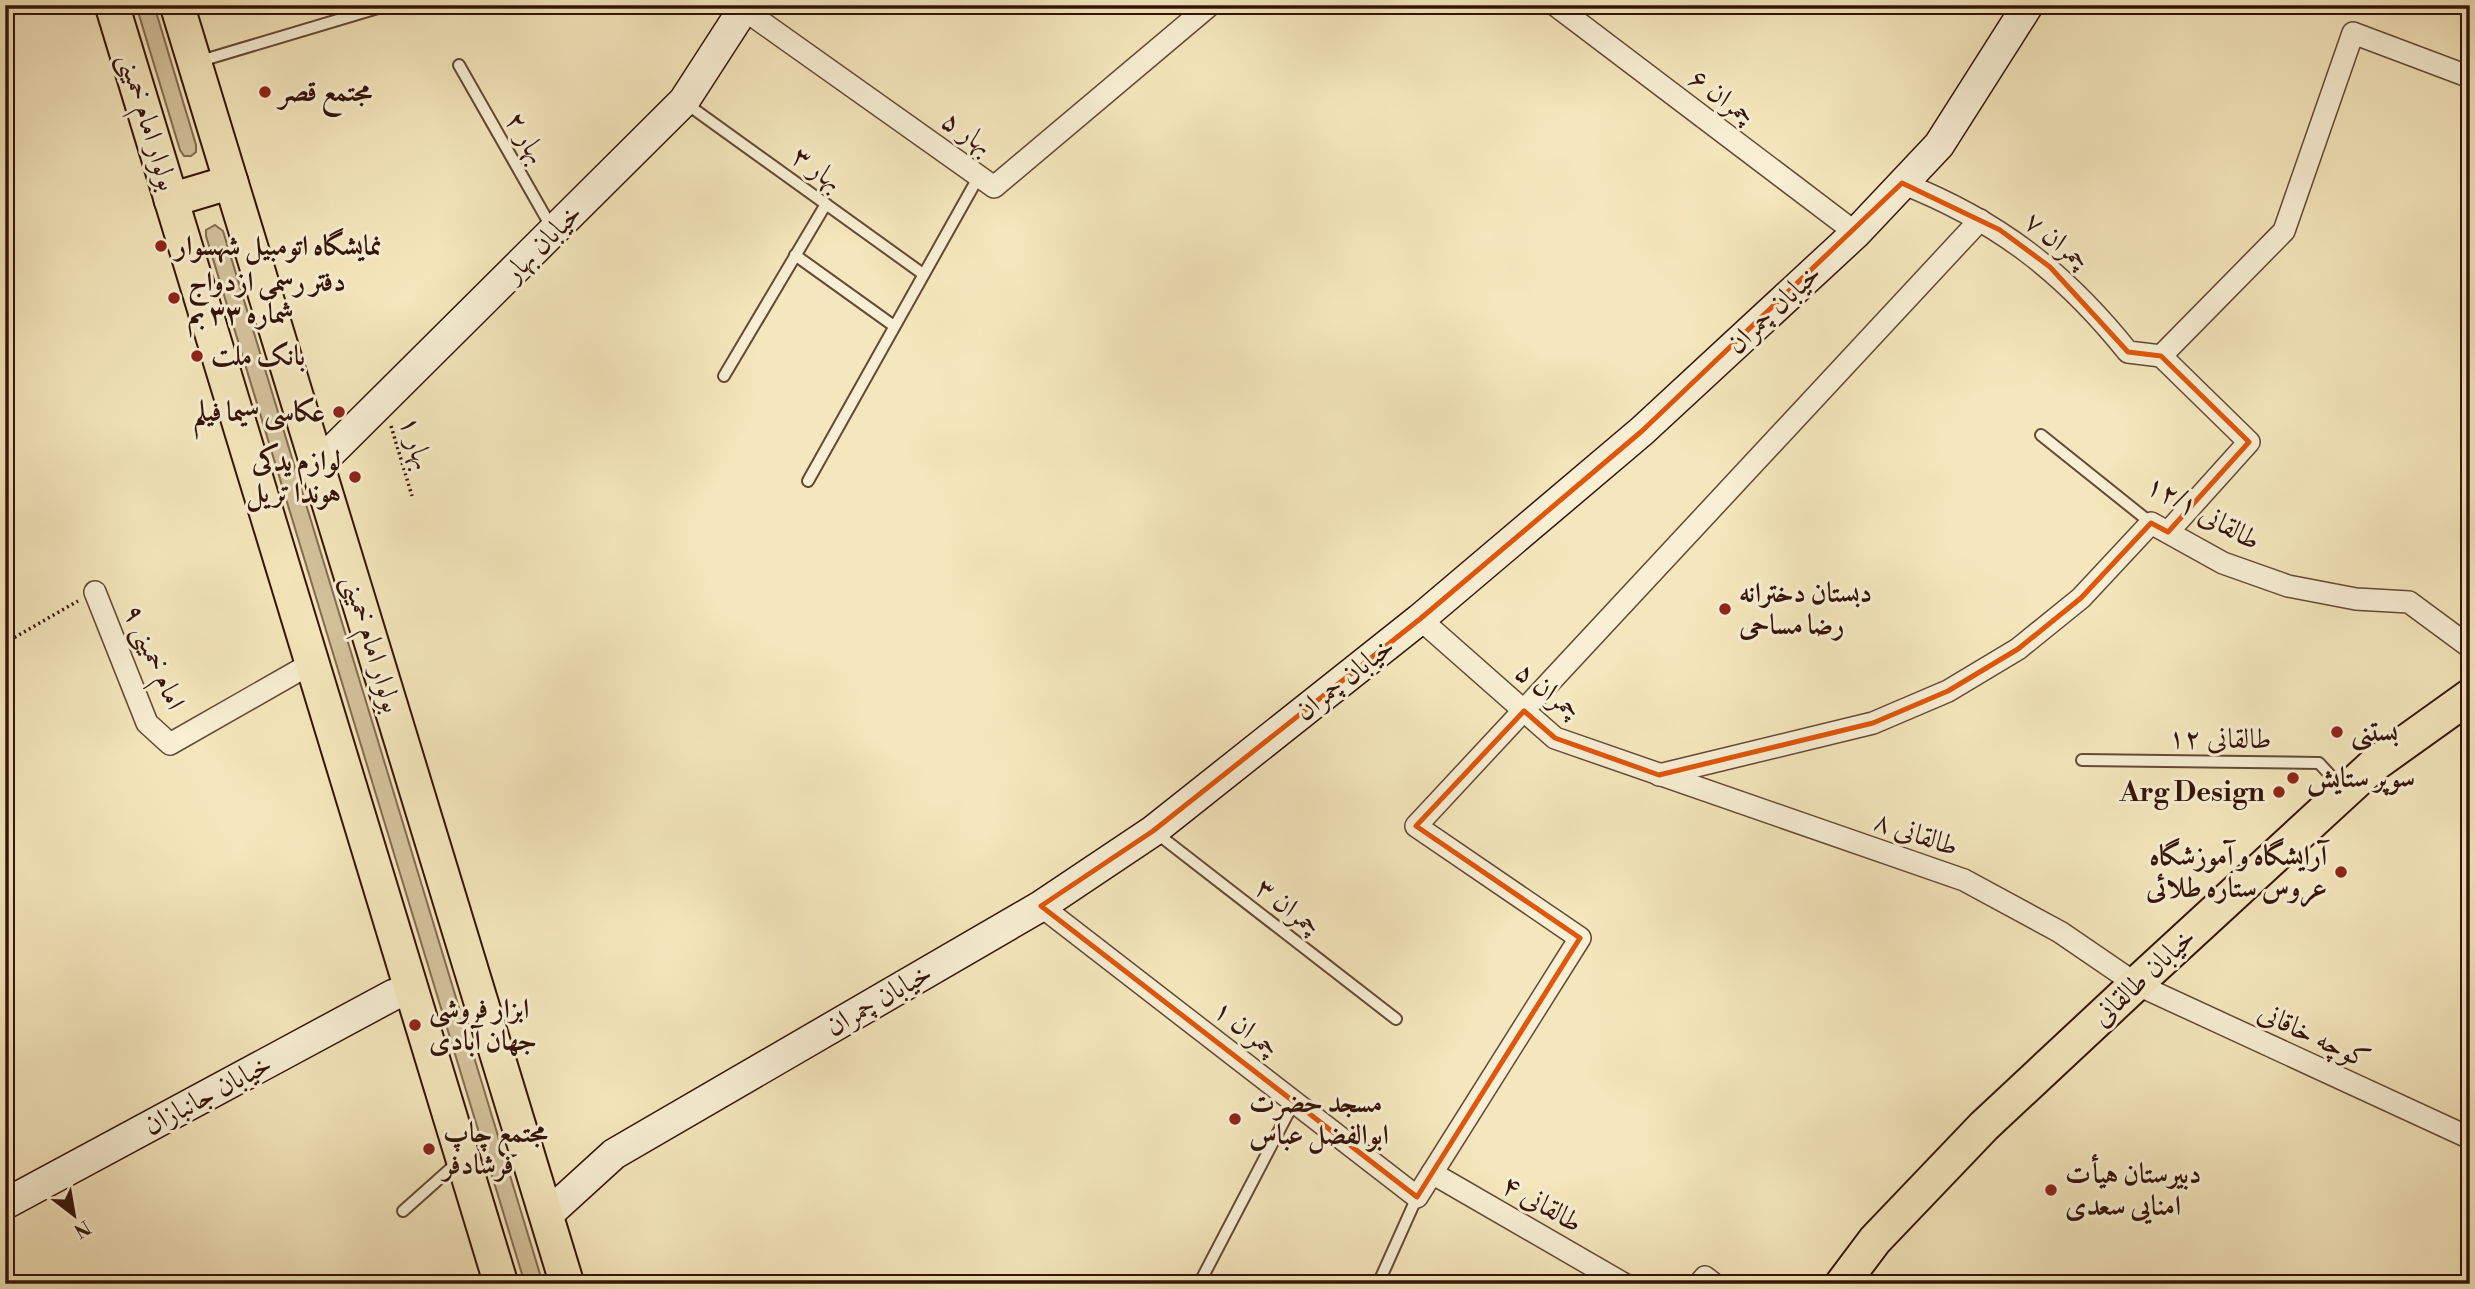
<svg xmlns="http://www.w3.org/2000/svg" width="2475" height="1289" viewBox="0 0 2475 1289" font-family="'Libre Bodoni',Amiri,serif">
	<rect width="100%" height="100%" fill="#f5e7bd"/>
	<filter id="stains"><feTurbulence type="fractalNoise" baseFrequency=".00286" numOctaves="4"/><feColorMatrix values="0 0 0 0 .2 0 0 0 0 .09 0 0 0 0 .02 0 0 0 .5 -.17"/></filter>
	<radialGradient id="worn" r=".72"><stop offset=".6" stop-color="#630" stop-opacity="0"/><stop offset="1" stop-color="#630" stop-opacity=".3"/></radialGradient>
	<!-- green -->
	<g fill="#d4c39e" stroke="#846c53" stroke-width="2">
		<polygon points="136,5 154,5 196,145 196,152 191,156 184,156 180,150"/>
		<polygon points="215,225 223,231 543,1284 525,1284 206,236 206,230"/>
	</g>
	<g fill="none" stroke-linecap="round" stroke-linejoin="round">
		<!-- lane casing -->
		<g stroke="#644935" stroke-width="14">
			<g id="lane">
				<polyline points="197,62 388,5"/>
				<polyline points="459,65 553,230"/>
				<polyline points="684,102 923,274"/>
				<polyline points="795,255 894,326"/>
				<polyline points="724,376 826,204"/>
				<polyline points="2041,435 2151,523"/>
				<polyline points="808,481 979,176"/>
				<polyline points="2082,760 2319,763 2343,789"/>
				<polyline points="1155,832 1396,1019"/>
				<polyline points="403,1211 458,1162"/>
				<polyline points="1199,1284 1294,1102"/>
				<polyline points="1378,1284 1417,1197"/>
			</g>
		</g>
		<!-- street casing -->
		<g stroke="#644935" stroke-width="24">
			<g id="street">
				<polyline points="1555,5 1856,233"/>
				<polyline points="746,11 994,187 1210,5"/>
				<path d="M1902 183C1998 221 2064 272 2128 352L2161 356"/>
				<polyline points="2161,356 2284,231 2353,33 2470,77"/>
				<polyline points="2161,356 2249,442 2168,532"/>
				<polyline points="95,592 147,723 170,744 312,663"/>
				<polyline points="1420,619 1555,738 1964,880 2060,932 2136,984 2470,1138"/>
				<polyline points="1659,775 1873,723 1948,691 2018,649 2081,598 2151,523 2223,563 2288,586 2356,599 2409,602 2470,647"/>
				<polyline points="1041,906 1417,1197 1580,938 1416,826 1980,220"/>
				<polyline points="1432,1173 1624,1284"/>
				<polyline points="1699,1284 1705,1277 1714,1284"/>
			</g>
		</g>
		<!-- secondary casing -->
		<g stroke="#341408" stroke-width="33">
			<g id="secondary">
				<polyline points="316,462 332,451 684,101 746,5"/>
				<polyline points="5,1204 393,995 412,989"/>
				<polyline points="546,1216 614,1154 1041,906 1153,831 1420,619 1642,431 1856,233 1939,145 2028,5"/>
			</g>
		</g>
		<!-- primary casing -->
		<g stroke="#341408" stroke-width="37">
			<g id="primary">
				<polyline points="112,5 501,1284"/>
				<polyline points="177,5 567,1284"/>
				<polyline points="171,200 231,182"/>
				<polyline points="1842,1284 1875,1240 1984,1126 2136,984 2375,764 2470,696"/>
			</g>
		</g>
		<!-- path -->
		<g stroke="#341408" stroke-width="3.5" stroke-dasharray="2 3.5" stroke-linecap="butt">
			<polyline points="391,426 412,496"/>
			<polyline points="5,643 78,601"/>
		</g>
		<!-- lane -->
		<use href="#lane" stroke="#f8efd4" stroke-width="10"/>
		<!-- street -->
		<use href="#street" stroke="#f8efd4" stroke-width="21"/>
		<!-- secondary -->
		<use href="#secondary" stroke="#f8efd4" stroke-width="30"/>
		<!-- primary -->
		<use href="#primary" stroke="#f5e7bd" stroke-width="33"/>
	</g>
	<!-- marked area -->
	<path fill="none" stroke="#df560c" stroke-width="5" stroke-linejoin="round" d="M1902 183 2000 230 2050 267 2128 352 2161 356 2249 442 2168 532 2151 523 2081 598 2018 649 1948 691 1873 723 1659 775 1555 738 1524 711 1416 826 1580 938 1417 1197 1041 906 1153 831 1420 619 1642 431Z"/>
	<!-- markers -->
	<g fill="#8f2418" stroke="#f8efd4" stroke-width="2.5">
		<circle cx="265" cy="92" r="7"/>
		<circle cx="161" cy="246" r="7"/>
		<circle cx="174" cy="298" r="7"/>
		<circle cx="197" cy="356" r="7"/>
		<circle cx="339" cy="412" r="7"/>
		<circle cx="355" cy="477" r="7"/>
		<circle cx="1725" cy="609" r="7"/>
		<circle cx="2337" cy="732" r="7"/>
		<circle cx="2293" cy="778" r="7"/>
		<circle cx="2279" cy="792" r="7"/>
		<circle cx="2341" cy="872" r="7"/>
		<circle cx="415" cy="1025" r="7"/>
		<circle cx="1235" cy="1119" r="7"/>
		<circle cx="429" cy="1149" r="7"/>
		<circle cx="2051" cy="1190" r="7"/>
	</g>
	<g text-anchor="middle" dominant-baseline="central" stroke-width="6" stroke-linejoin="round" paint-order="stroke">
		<!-- poi labels -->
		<g font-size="28" font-weight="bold" fill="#341408" stroke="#f8efd4" text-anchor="start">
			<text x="279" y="92">مجتمع قصر</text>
			<text x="175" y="246">نمایشگاه اتومبیل شهسوار</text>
			<text x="188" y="282">دفتر رسمی ازدواج<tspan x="188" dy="32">شماره ۳۳ بم</tspan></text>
			<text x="211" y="356">بانک ملت</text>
			<text x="325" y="412" text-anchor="end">عکاسی سیما فیلم</text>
			<text x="341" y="461" text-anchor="end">لوازم یدکی<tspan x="341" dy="32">هوندا تریل</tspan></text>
			<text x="1739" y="593">دبستان دخترانه<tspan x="1739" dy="32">رضا مساحی</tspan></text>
			<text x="2351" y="732">بستنی</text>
			<text x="2307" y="778">سوپر ستایش</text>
			<text x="2265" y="792" text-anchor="end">Arg Design</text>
			<text x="2327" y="856" text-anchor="end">آرایشگاه و آموزشگاه<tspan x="2327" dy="32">عروس ستاره طلائی</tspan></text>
			<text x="429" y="1009">ابزار فروشی<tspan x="429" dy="32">جهان آبادی</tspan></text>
			<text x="1249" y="1103">مسجد حضرت<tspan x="1249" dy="32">ابوالفضل عباس</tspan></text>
			<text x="443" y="1133">مجتمع چاپ<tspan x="443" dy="32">فرشادفر</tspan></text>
			<text x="2065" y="1174">دبیرستان هیأت<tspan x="2065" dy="32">امنایی سعدی</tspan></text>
		</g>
		<!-- street labels -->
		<g font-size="28" fill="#341408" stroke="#f8efd4">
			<text transform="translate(1722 97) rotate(37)">چمران ۶</text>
			<text transform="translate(148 122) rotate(73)">بولوار امام خمینی</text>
			<text transform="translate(967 133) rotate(35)">بهار ۵</text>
			<text transform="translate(526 138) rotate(60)">بهار ۲</text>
			<text transform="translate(817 169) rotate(36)">بهار ۳</text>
			<text transform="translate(2057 241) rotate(39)">چمران ۷</text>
			<text transform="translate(543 243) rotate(-45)">خیابان بهار</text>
			<text transform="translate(1774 309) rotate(-43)">خیابان چمران</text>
			<text transform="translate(416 443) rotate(73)">بهار ۱</text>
			<text transform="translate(2203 513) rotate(29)">طالقانی ۱۲/۱</text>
			<text transform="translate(372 644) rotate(73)">بولوار امام خمینی</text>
			<text transform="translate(154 657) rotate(66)">امام خمینی ۹</text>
			<text transform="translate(1345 679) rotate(-38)">خیابان چمران</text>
			<text transform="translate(1548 691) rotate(38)">چمران ۵</text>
			<text transform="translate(2220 739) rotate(1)">طالقانی ۱۲</text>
			<text transform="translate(1916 834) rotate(19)">طالقانی ۸</text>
			<text transform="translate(1288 907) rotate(38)">چمران ۳</text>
			<text transform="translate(2144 977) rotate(-43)">خیابان طالقانی</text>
			<text transform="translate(879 1000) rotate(-30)">خیابان چمران</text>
			<text transform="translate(1246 1029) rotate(38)">چمران ۱</text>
			<text transform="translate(2314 1036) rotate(25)">کوچه خاقانی</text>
			<text transform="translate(208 1095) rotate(-28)">خیابان جانبازان</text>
			<text transform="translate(1542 1204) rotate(30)">طالقانی ۴</text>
		</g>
	</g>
	<!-- margin -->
	<rect width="2475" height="1289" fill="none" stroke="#f5e7bd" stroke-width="28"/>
	<rect x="7" y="7" width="2461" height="1275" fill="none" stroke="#341408" stroke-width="3.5"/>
	<rect x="14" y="14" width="2447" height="1261" fill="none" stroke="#341408" stroke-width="2"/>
	<!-- north arrow -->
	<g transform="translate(74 1215) rotate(149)" stroke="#f8efd4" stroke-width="5" paint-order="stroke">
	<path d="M0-5L12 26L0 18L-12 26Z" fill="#341408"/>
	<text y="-10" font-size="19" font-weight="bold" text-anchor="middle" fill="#341408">N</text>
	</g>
	<rect width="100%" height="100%" filter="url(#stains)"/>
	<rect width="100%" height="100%" fill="url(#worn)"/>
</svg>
